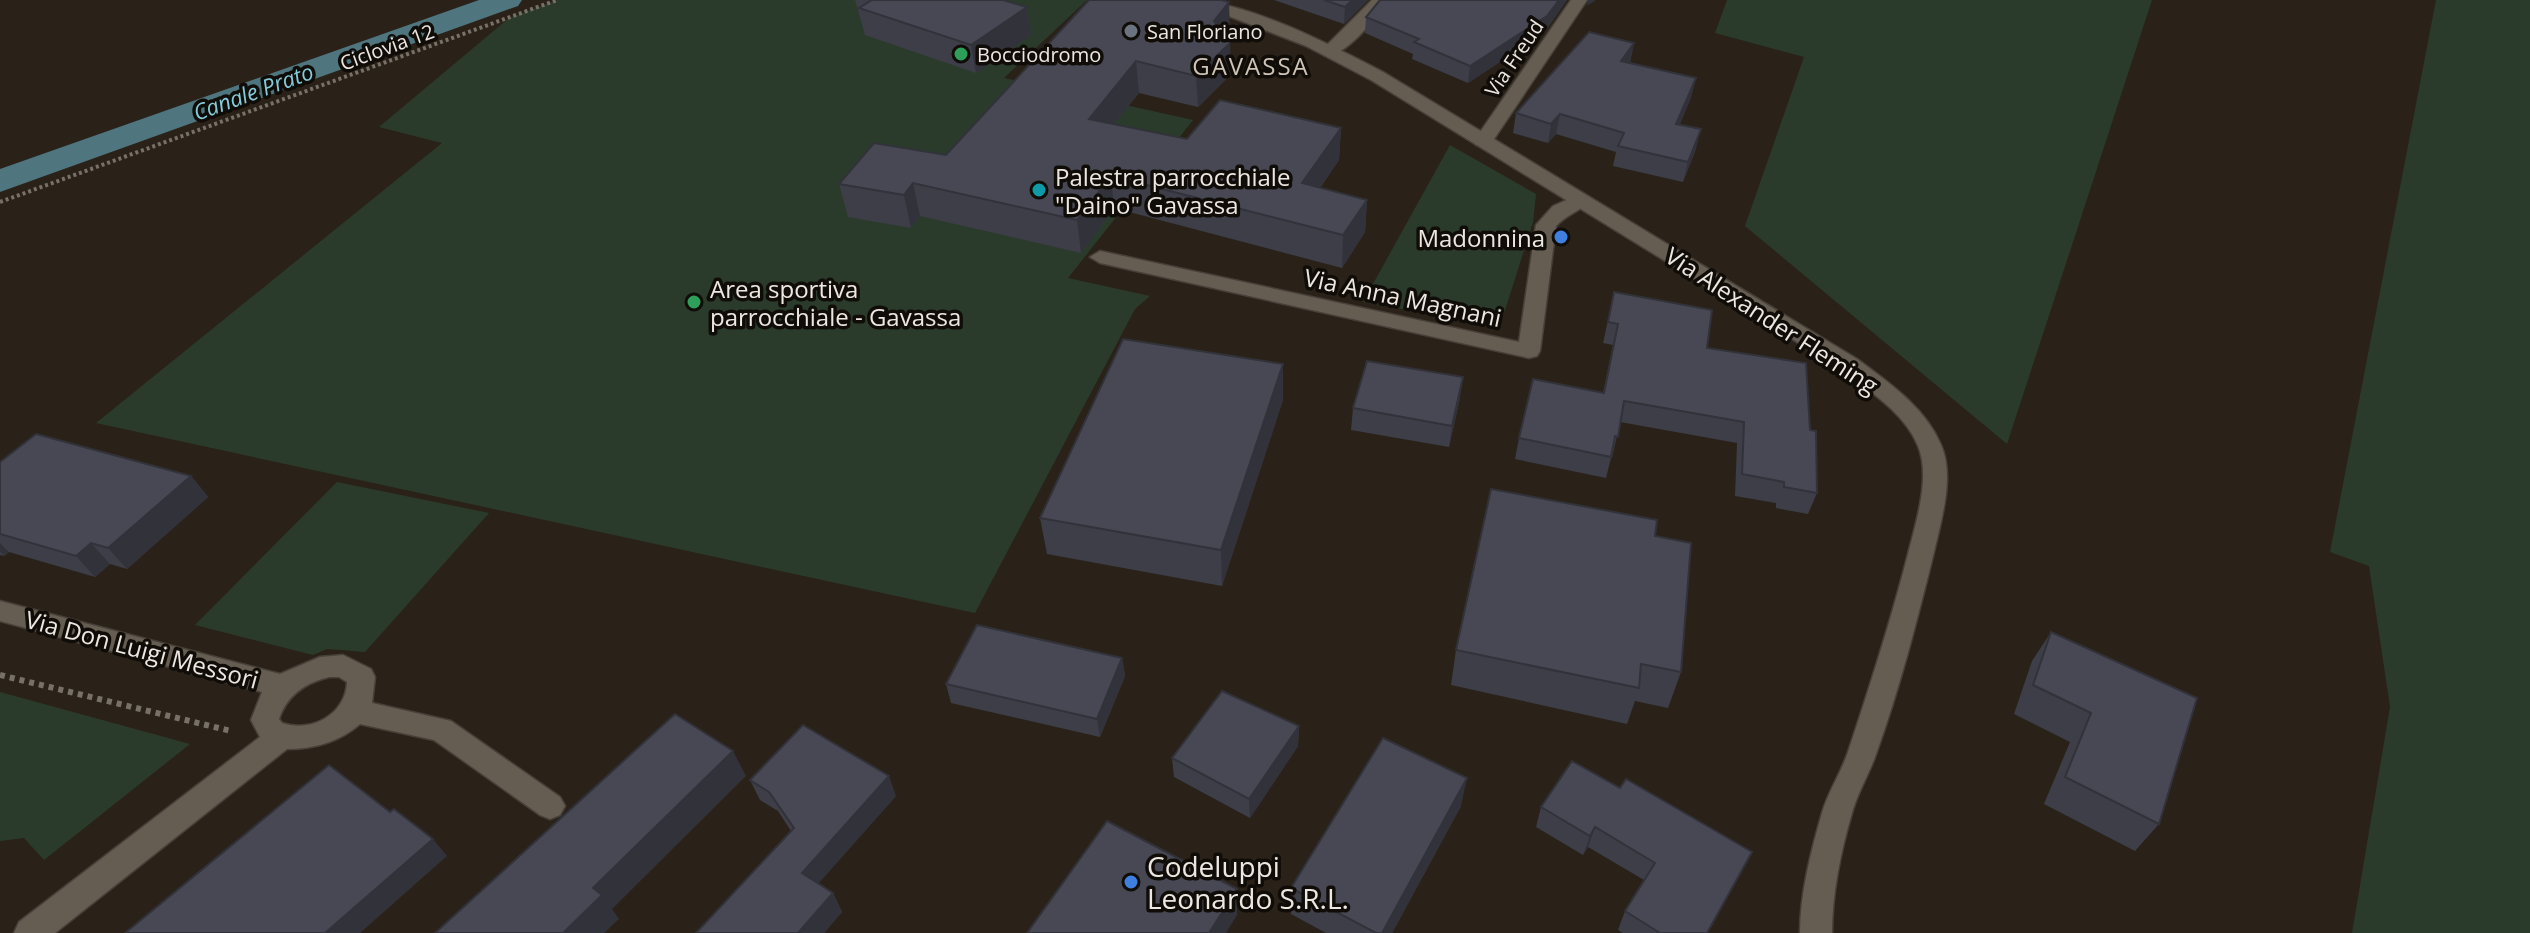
<svg xmlns="http://www.w3.org/2000/svg" width="2530" height="933" viewBox="0 0 2530 933" font-family="'Open Sans',sans-serif">
	<rect width="100%" height="100%" fill="#2a2219"/>
	<!-- green -->
	<g fill="#2b3b2b">
		<polygon points="557,0 1087,0 1004,78 1193,120 1068,278 1150,296 1135,309 975,613 96,423 442,143 379,127 509,18"/>
		<polygon points="1727,0 2152,0 2007,444 1745,226 1804,57 1715,33"/>
		<polygon points="2436,0 2530,0 2530,933 2352,933 2390,707 2369,566 2330,552"/>
		<polygon points="1450,145 1536,194 1533,222 1500,326 1363,302"/>
		<polygon points="337,482 489,513 365,652 327,649 313,655 195,625"/>
		<polygon points="0,692 190,744 44,860 24,838 0,841"/>
	</g>
	<g fill="none" stroke-linecap="round" stroke-linejoin="round">
		<!-- canal -->
		<polygon fill="#4f757e" fill-rule="evenodd" points="479,0 522,0 518,6 0,192 0,169"/>
		<!-- minor casing -->
		<g stroke="#474039" stroke-width="3">
			<g id="minor">
				<path d="M1372 0H1389C1377 16 1345 59 1324 55L1321 51Z"/>
				<polygon points="1571,0 1587,0 1490,145 1476,145 1474,141"/>
				<path d="M1580 194 1587 196 1590 200C1581 211 1566 215 1556 226L1540 351 1537 356 1529 358 1100 263 1090 257 1100 251 1519 342 1536 225 1553 206Z"/>
				<path d="M0 601 280 674 320 657 343 655 371 669 375 677 372 703 451 721 560 797 565 806 560 815 550 819 540 815 434 740 360 724C339 742 314 749 287 749L55 933H14L19 922 260 737 251 720 262 692 0 621ZM329 677H339L347 682C346 714 312 733 282 723L279 719C287 695 305 683 329 677Z"/>
			</g>
		</g>
		<!-- tertiary casing -->
		<g stroke="#474039" stroke-width="3">
			<path id="tertiary" d="M1187 0C1245 0 1331 45 1383 72L1857 359C1888 382 1925 407 1941 445 1955 476 1941 521 1934 552 1917 621 1899 691 1875 757 1868 776 1857 794 1852 813 1841 850 1832 894 1832 933H1800C1800 894 1811 851 1822 813 1828 792 1841 773 1848 752 1870 686 1891 620 1908 554 1916 522 1931 477 1918 446 1905 413 1868 390 1841 369L1371 80 1306 46Z"/>
		</g>
		<!-- path-far1 -->
		<polyline stroke="#787169" stroke-width="4" stroke-dasharray="3 3" stroke-linecap="butt" points="0,202 557,0"/>
		<!-- path -->
		<polyline stroke="#787169" stroke-width="6" stroke-dasharray="5 5" stroke-linecap="butt" points="0,675 231,731"/>
		<!-- minor -->
		<use href="#minor" fill="#665d52" fill-rule="evenodd"/>
		<!-- tertiary -->
		<use href="#tertiary" fill="#665d52" fill-rule="evenodd"/>
	</g>
	<!-- wall -->
	<g fill="#3d3e47">
		<polygon points="855,0 1003,0 1027,7 1031,35 976,73 865,35"/>
		<polygon points="1089,0 1230,32 1226,37 1231,74 1198,107 1139,93 1114,124 1187,139 1341,128 1339,160 1320,188 1367,200 1365,232 1342,268 1114,208 1081,253 920,216 911,228 848,217 839,184 946,155"/>
		<polygon points="1274,0 1368,0 1344,24"/>
		<polygon points="1380,0 1567,0 1544,33 1468,83 1412,59 1413,54 1365,33 1366,17"/>
		<polygon points="1634,43 1630,63 1696,78 1691,97 1680,124 1696,149 1683,182 1613,166 1616,152 1556,134 1548,143 1513,133 1516,113"/>
		<polygon points="1614,292 1707,348 1810,430 1817,493 1808,514 1776,508 1776,503 1735,496 1737,443 1620,422 1612,458 1611,458 1606,478 1515,459 1519,438 1603,393 1613,345 1603,343"/>
		<polygon points="1283,364 1283,400 1222,586 1047,554 1040,518"/>
		<polygon points="1460,398 1449,447 1351,430 1353,408"/>
		<polygon points="0,462 191,476 208,497 127,569 110,564 95,577 9,552 4,556 0,555"/>
		<polygon points="1655,536 1681,672 1668,708 1635,701 1627,724 1451,685 1456,650"/>
		<polygon points="2051,632 2159,824 2135,851 2044,804 2070,742 2014,714 2032,661"/>
		<polygon points="1122,658 1125,676 1100,737 951,703 946,684"/>
		<polygon points="1299,726 1298,746 1250,818 1174,777 1172,758"/>
		<polygon points="750,780 896,796 818,883 833,893 842,912 824,933 791,831 778,811 760,800"/>
		<polygon points="1620,788 1752,852 1708,933 1623,933 1618,930 1625,911 1644,880 1588,847 1583,855 1536,827 1541,807"/>
		<polygon points="1461,806 1392,933 1326,933 1291,914 1291,888"/>
	</g>
	<!-- shaded-wall -->
	<g fill="#32323a">
		<polygon points="1352,0 1368,0 1344,24 1345,7"/>
		<polygon points="1559,0 1567,0 1544,33 1468,83 1470,66"/>
		<polygon points="1588,0 1596,0 1587,6"/>
		<polygon points="1229,2 1230,32 1214,52 1214,21"/>
		<polygon points="1027,7 1031,35 976,73 971,45"/>
		<polygon points="1230,43 1231,74 1198,107 1196,76"/>
		<polygon points="1634,43 1630,62 1617,80 1621,61"/>
		<polygon points="1136,61 1139,93 1092,151 1089,119"/>
		<polygon points="1696,78 1691,97 1672,143 1676,124"/>
		<polygon points="1560,114 1556,134 1548,143 1551,124"/>
		<polygon points="1341,128 1339,160 1301,216 1302,183"/>
		<polygon points="1701,129 1696,149 1683,182 1688,162"/>
		<polygon points="1111,176 1114,208 1081,253 1077,220"/>
		<polygon points="913,183 920,216 911,228 904,195"/>
		<polygon points="1367,200 1365,232 1342,268 1343,235"/>
		<polygon points="1283,364 1283,400 1222,586 1221,550"/>
		<polygon points="1463,377 1460,398 1449,447 1452,426"/>
		<polygon points="191,476 208,497 127,569 108,548"/>
		<polygon points="0,543 9,552 4,556 0,552"/>
		<polygon points="91,543 110,564 95,577 76,556"/>
		<polygon points="1122,658 1125,676 1100,737 1097,719"/>
		<polygon points="1299,726 1298,746 1250,818 1249,799"/>
		<polygon points="733,751 746,776 612,909 619,919 604,933 563,933 593,888"/>
		<polygon points="889,776 896,796 811,892 802,873"/>
		<polygon points="1467,778 1461,806 1392,933 1382,933"/>
		<polygon points="1595,827 1588,847 1583,855 1590,836"/>
		<polygon points="433,839 447,856 360,933 325,933"/>
		<polygon points="1237,889 1237,915 1226,933 1209,933"/>
		<polygon points="833,893 842,912 824,933 798,933"/>
	</g>
	<!-- building -->
	<g fill="#474853" stroke="#32323a" stroke-width="2">
		<polygon points="872,0 1003,0 1027,7 971,45 859,8"/>
		<polygon points="1089,0 1221,0 1229,2 1214,21 1230,43 1196,76 1136,61 1089,119 1187,139 1220,100 1341,128 1302,183 1367,200 1343,235 1111,176 1077,220 913,183 904,195 839,184 874,143 946,155"/>
		<polygon points="1324,0 1352,0 1345,7"/>
		<polygon points="1380,0 1559,0 1547,16 1470,66 1414,42 1419,39 1366,17"/>
		<polygon points="1589,32 1634,43 1621,61 1696,78 1676,124 1701,129 1688,162 1618,146 1624,133 1560,114 1551,124 1516,113"/>
		<polygon points="1614,292 1712,310 1707,348 1806,363 1810,430 1816,431 1817,493 1784,487 1784,482 1742,474 1744,422 1624,401 1618,437 1615,436 1611,457 1519,438 1533,379 1604,393 1618,324 1608,322"/>
		<polygon points="1123,339 1283,364 1221,550 1040,518"/>
		<polygon points="1367,361 1463,377 1452,426 1353,408"/>
		<polygon points="36,434 191,476 108,548 91,543 76,556 0,534 0,462"/>
		<polygon points="1491,489 1657,520 1655,536 1691,543 1681,672 1641,664 1639,688 1456,650"/>
		<polygon points="977,625 1122,658 1097,719 946,684"/>
		<polygon points="2051,632 2197,698 2159,824 2065,777 2091,713 2033,685"/>
		<polygon points="1222,691 1299,726 1249,799 1172,758"/>
		<polygon points="675,714 733,751 593,888 602,895 563,933 435,933"/>
		<polygon points="803,725 889,776 802,873 833,893 798,933 696,933 794,828 769,792 750,780"/>
		<polygon points="1383,738 1467,778 1382,933 1376,933 1291,888"/>
		<polygon points="1572,761 1620,788 1626,779 1752,852 1707,933 1660,933 1625,911 1655,863 1595,827 1590,836 1541,807"/>
		<polygon points="329,765 390,812 394,809 433,839 325,933 125,933"/>
		<polygon points="1107,821 1237,889 1209,933 1027,933"/>
	</g>
	<!-- markers -->
	<circle fill="#6b7280" stroke="#100c08" stroke-width="3" cx="1131" cy="31" r="8"/>
	<g fill="#2e9e5b" stroke="#100c08" stroke-width="3">
		<circle cx="961" cy="54" r="8"/>
		<circle cx="694" cy="302" r="8"/>
	</g>
	<circle fill="#0f9aa8" stroke="#100c08" stroke-width="3" cx="1039" cy="190" r="8"/>
	<g fill="#3f7fe0" stroke="#100c08" stroke-width="3">
		<circle cx="1561" cy="237" r="8"/>
		<circle cx="1131" cy="882" r="8"/>
	</g>
	<g text-anchor="middle" dominant-baseline="central" stroke-width="7" stroke-linejoin="round" paint-order="stroke">
		<!-- far-poi labels -->
		<g font-size="20" fill="#ede7e1" stroke="#100c08" text-anchor="start">
			<text x="1147" y="31">San Floriano</text>
			<text x="977" y="54">Bocciodromo</text>
		</g>
		<!-- far-street labels -->
		<g font-size="20" fill="#ede7e1" stroke="#100c08">
			<text transform="translate(387 47) rotate(-20)">Ciclovia 12</text>
			<text transform="translate(1514 58) rotate(-56)">Via Freud</text>
		</g>
		<!-- far-water labels -->
		<g font-size="22" font-style="italic" fill="#84ccdc" stroke="#100c08">
			<text transform="translate(253 91) rotate(-20)">Canale Prato</text>
		</g>
		<!-- far-quarter labels -->
		<g font-size="24" letter-spacing="2" fill="#cec4b8" stroke="#100c08">
			<text x="1251" y="65">GAVASSA</text>
		</g>
		<!-- poi labels -->
		<g font-size="24" fill="#ede7e1" stroke="#100c08" text-anchor="start">
			<text x="1055" y="176">Palestra parrocchiale<tspan x="1055" dy="28">"Daino" Gavassa</tspan></text>
			<text x="1545" y="237" text-anchor="end">Madonnina</text>
			<text x="710" y="288">Area sportiva<tspan x="710" dy="28">parrocchiale - Gavassa</tspan></text>
		</g>
		<!-- street labels -->
		<g font-size="24" fill="#ede7e1" stroke="#100c08">
			<text transform="translate(1403 297) rotate(12)">Via Anna Magnani</text>
			<text transform="translate(1772 320) rotate(33)">Via Alexander Fleming</text>
			<text transform="translate(142 649) rotate(15)">Via Don Luigi Messori</text>
		</g>
		<!-- near-poi labels -->
		<g font-size="28" fill="#ede7e1" stroke="#100c08" text-anchor="start">
			<text x="1147" y="866">Codeluppi<tspan x="1147" dy="32">Leonardo S.R.L.</tspan></text>
		</g>
	</g>
</svg>
